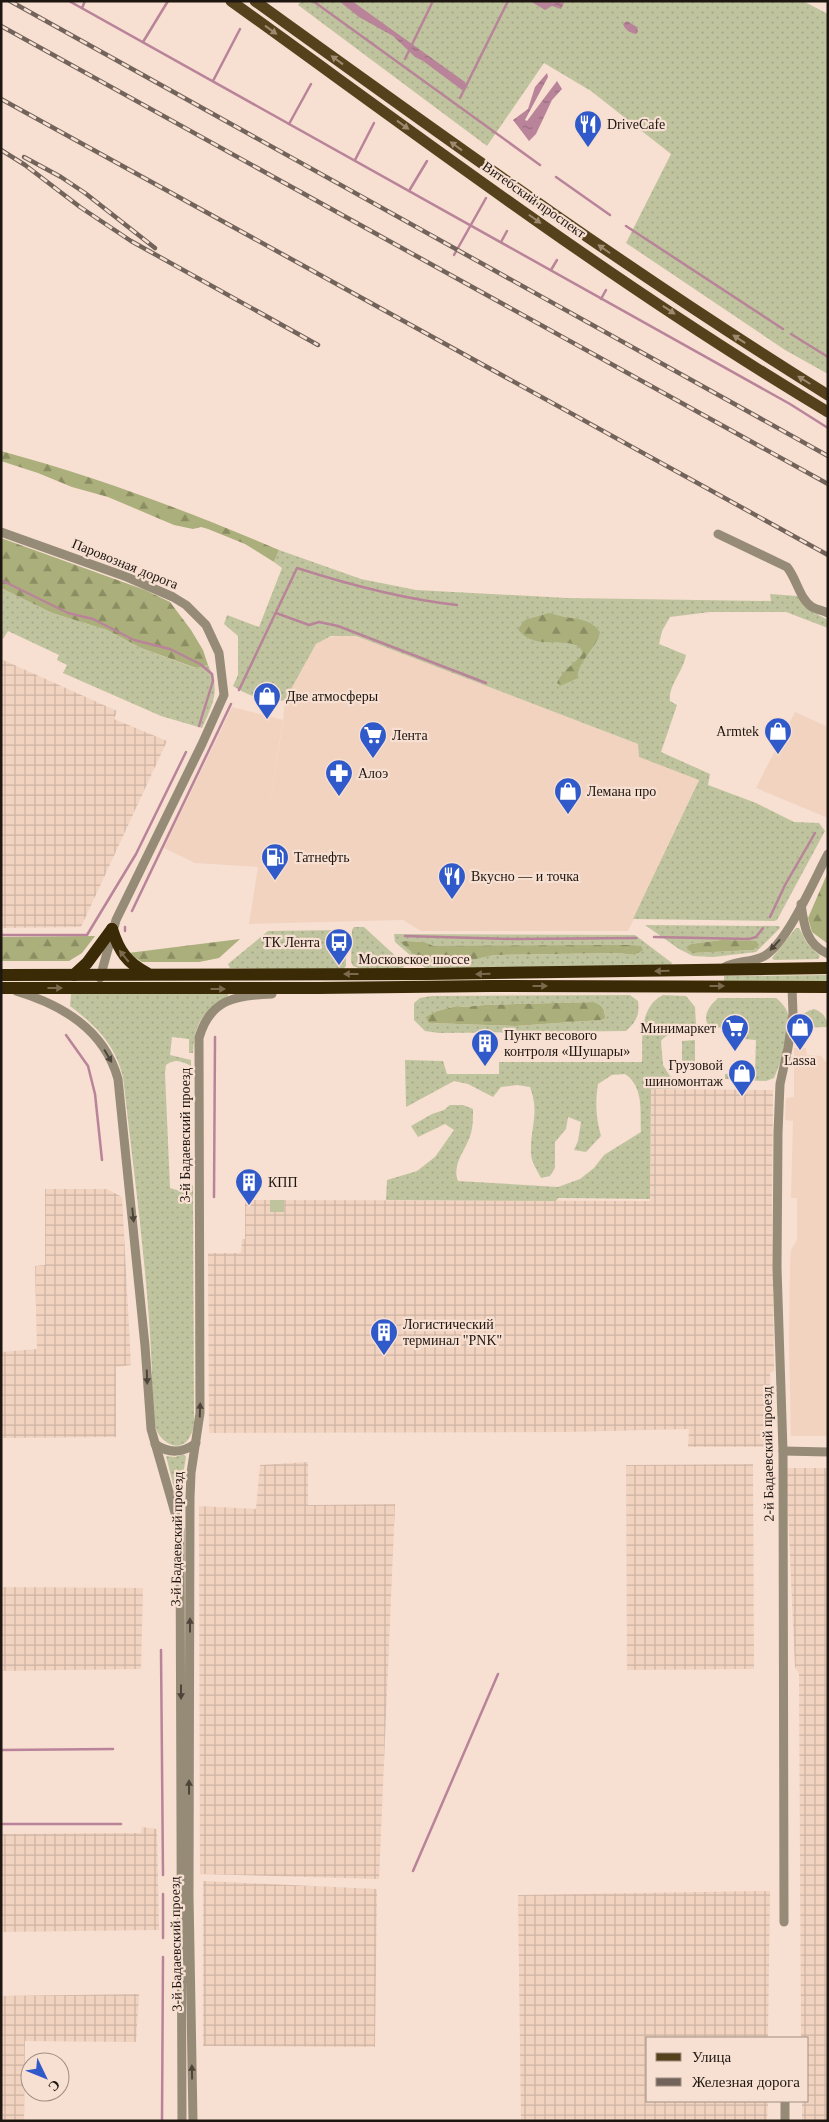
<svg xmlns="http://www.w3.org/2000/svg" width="829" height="2122" viewBox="0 0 829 2122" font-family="Georgia,serif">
	<defs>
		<pattern id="industrial-grid" width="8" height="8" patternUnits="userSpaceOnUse" patternTransform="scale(1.25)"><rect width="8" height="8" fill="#f1d3c0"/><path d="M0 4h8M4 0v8" fill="none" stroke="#ceb4a4"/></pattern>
		<pattern id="grass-dots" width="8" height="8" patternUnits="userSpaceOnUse" patternTransform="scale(1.25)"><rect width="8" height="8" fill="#c0c49e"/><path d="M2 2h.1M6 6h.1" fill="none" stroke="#a5a887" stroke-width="1.8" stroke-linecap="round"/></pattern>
		<pattern id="forest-firs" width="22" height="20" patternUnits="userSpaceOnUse" patternTransform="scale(1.25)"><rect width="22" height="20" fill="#abaf7b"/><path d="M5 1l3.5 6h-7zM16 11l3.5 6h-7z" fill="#8b8d63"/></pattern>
		<pattern id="water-ripples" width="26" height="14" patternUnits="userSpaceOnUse" patternTransform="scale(1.25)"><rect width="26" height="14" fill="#b98499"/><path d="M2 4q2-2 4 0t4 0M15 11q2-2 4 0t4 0" fill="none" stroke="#966b7b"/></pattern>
	</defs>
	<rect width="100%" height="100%" fill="#f7dfd1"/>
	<!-- built -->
	<g fill="#f1d3c0">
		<polygon points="341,635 356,636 638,744 639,757 699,779 628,931 421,931 403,920 249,924 258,867 195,863 164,848 232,707 283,720 266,825 283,723 285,700 316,644 323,639"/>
		<polygon points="795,712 828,727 828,818 756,788"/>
		<polygon points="794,1048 806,1048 807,1055 821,1056 828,1064 828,1436 791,1436 789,1342 790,1269 791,1250 797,1240 797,1198 791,1198 793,1121 785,1120 786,1098 794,1097"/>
	</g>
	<!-- industrial -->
	<g fill="url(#industrial-grid)">
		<polygon points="1,659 117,711 114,719 167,741 81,927 1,928"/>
		<polygon points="651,1089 773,1090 772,1204 774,1371 770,1373 772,1447 688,1447 689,1429 565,1432 209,1433 208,1253 241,1253 242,1239 245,1239 245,1200 650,1201"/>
		<polygon points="45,1189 107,1189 122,1197 131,1365 116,1367 116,1437 1,1438 1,1352 37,1349 35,1266 45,1265"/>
		<polygon points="308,1462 308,1505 395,1504 379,1879 200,1874 199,1506 256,1509 260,1465"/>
		<polygon points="753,1464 754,1669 627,1670 626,1465"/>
		<polygon points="786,1468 828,1468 828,2121 802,2121 802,2101 808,2101 808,2038 801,2038 799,1674 795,1667"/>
		<polygon points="1,1587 143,1588 141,1669 1,1671"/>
		<polygon points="142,1827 157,1829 159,1930 1,1932 1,1834 141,1833"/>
		<polygon points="203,1881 377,1889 375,2047 203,2046"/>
		<polygon points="770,1891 768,2038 648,2038 648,2101 768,2101 767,2121 521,2121 518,1895"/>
		<polygon points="139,1994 136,2042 25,2041 24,2121 1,2121 1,1996"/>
	</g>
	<!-- grass -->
	<g fill="url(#grass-dots)" fill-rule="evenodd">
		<polygon points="301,1 803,1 828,14 828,374 785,350 626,243 671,154 591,91 544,63 487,146 298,5"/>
		<path d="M279 550 361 579 416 590 567 598 771 601 770 594 797 596 813 612 828 620V628L786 612H710L670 617 662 631 659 644 686 655C683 672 668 686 670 701L677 705 661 752 710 774 708 785 756 803 794 822 819 823 825 831 777 920 774 921 633 919 699 780 639 757 638 744 356 636H331L316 644 285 700C270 704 246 695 233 686L238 675V636L224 624 227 615 259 627 282 568 274 562Z"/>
		<path d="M1 588 52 613 107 630 141 648 195 668 208 665C221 690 213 704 202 728L161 716 63 673 67 665 57 660 59 655 8 631 3 639 1 638Z"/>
		<path d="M645 925 779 926 780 928 756 952 713 957 693 956 679 949ZM721 940 753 950 693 953 687 946 691 944Z"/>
		<polygon points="354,927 364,927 403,963 404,967 401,969 359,968 353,966 351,962 352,930"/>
		<polygon points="796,928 799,928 807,943 820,956 818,959 774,960 772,958"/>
		<polygon points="342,930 345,932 346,966 342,971 230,968 228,964 268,931"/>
		<path d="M394 934 635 935 672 963 671 965 426 969 395 942ZM407 941 423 942 434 946 639 953 635 955 619 953 494 955C479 957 438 971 424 962 418 958 412 947 407 941Z"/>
		<polygon points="828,975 828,981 724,981 724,976"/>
		<path d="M71 994H228V996C202 1014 195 1021 193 1053H189V1039L172 1037 170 1055 191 1060V1066C182 1061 175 1058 166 1065L165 1073 170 1188 180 1191 193 1185 194 1422C193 1438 182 1454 165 1441 147 1427 152 1392 152 1372 148 1273 134 1175 123 1077 115 1044 96 1026 70 1006Z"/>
		<path d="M630 995 638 1001C640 1015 636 1022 626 1031L439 1033 425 1031 414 1020V1003L420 998 431 996ZM594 1002C602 1005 605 1009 605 1017L601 1020 515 1026 429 1023 425 1017 437 1011 457 1006 464 1007 485 1005Z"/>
		<path d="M663 995 686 996 695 1007 696 1025C686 1035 673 1027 661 1041L663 1065 670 1076 688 1088 651 1089 650 1199 558 1198 556 1201 386 1200 387 1180 417 1171 435 1157 454 1130 445 1124 418 1137 411 1126 432 1114 444 1110 450 1105H463L473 1109C473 1117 473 1126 471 1133 467 1149 451 1164 458 1181L558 1187 580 1179 594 1168 604 1155 641 1132C640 1111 644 1087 625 1074L612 1075 598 1084C595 1103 596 1118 601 1136L586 1152 574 1150 578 1141 581 1122 568 1117 566 1129 555 1142V1168L550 1176 541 1178C537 1170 531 1162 531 1153 530 1127 540 1114 530 1087L517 1085 501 1087 493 1097 468 1084 454 1081 406 1107 405 1060 443 1061 447 1074H499V1062H642C643 1039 638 1008 663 995Z"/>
		<path d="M718 998H776C781 1002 786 1007 788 1014 791 1030 781 1063 774 1078L766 1081 725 1079V1074L755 1073 756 1040 730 1038 729 1027 710 1028C701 1017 709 1006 718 998Z"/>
		<path d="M814 1009C823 1012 827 1018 828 1027L795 1028C797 1017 804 1012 814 1009Z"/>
		<polygon points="695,1040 695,1064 682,1064 682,1041"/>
		<polygon points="184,1454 186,1457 183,1475 183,1512 180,1511 166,1456 175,1457"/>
	</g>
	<!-- forest -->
	<g fill="url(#forest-firs)">
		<path d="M1 451C97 477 188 511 279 550L274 562 245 544 208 529 201 527 193 529 174 525 108 497 72 487 38 473 1 461Z"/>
		<polygon points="1,538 145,590 170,602 191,630 203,650 208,665 196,668 141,648 107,630 52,613 1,588"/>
		<path d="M549 613C554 614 559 616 564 617 578 619 591 619 600 632 599 645 576 663 578 678L560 686 557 683C562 670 575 664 583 653 577 632 534 654 518 629L525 620Z"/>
		<polygon points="828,872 828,944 812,932 808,918"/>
		<polygon points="95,936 82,953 69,961 1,961 1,937"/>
		<polygon points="240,939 219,958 199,962 142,962 128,953"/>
		<polygon points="721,940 756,941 759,945 753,950 693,953 687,949 687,946 691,944"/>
		<polygon points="406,941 424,942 434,946 629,945 641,946 643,950 635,955 618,953 494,955 445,966 425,963 400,942"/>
		<path d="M594 1002C602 1005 605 1009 605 1018L601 1020 515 1026 429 1023 425 1017 437 1011 457 1006 464 1007 485 1005Z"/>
	</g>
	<!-- park -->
	<rect fill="#c0c49e" x="270" y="1200" width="14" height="12"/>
	<!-- water -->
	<g fill="url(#water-ripples)">
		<polygon points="339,1 352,1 465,82 467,87 462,90 423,61 415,57 393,36 359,17"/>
		<polygon points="530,1 565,1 561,9 552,6 545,10"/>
		<path d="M627 21 637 27 638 32 636 34C630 33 625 30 623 24Z"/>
		<polygon points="547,73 548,77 525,120 527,121 557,81 562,89 552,100 536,134 529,141 513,120 528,109 535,87"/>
	</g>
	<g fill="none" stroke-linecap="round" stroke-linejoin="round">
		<!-- stream -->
		<g stroke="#b98499" stroke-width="2.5">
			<polyline points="69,1 790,404 828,428"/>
			<polyline points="313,1 540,165"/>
			<polyline points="82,8 85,1"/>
			<polyline points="143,42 168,1"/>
			<polyline points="405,59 433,1"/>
			<polyline points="213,81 240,29"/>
			<polyline points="460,98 508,1"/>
			<polyline points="289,124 311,84"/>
			<polyline points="355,160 374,123"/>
			<polyline points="556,177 610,215"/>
			<polyline points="409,191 427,161"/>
			<polyline points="626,226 783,329"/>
			<polyline points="501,242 507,231"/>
			<polyline points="454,255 486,198"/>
			<polyline points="551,270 557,260"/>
			<polyline points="601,299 606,290"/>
			<polyline points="791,334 828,357"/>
			<polyline points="1,580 68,613 93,619 134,640 170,649 200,664 212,674 213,681 199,726"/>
			<polyline points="276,613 309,625 319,622 338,626 486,683"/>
			<path d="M239 690 297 568C350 585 402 599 457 605"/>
			<polyline points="132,911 231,704"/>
			<polyline points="770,917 785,885 815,833"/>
			<polyline points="125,927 125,931"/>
			<polyline points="1,935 87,935"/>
			<polyline points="87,935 136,854 186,752"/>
			<polyline points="405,936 514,939 636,938"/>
			<polyline points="654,937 749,939 756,937 763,928"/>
			<polyline points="66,1035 88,1066 95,1094 102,1160"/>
			<polyline points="214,1197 215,1037"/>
			<polyline points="161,1650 163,1875"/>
			<polyline points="1,1750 113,1749"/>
			<polyline points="1,1824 121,1824"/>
			<polyline points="413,1871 498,1674"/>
			<polyline points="163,1894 163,1938"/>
			<polyline points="162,2121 163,1957"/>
		</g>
		<!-- minor -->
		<g stroke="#968b77" stroke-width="9">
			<polyline points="1,532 127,577 173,597 186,605 206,625 219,653 224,695 202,744 116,920 100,978"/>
			<path d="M718 534 787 567C797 579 799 598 812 607 816 609 823 611 828 613"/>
			<path d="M801 904C804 926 806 944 828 954"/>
			<path d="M725 967C737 960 754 963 766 955 789 939 814 880 828 854"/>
			<path d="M16 991C62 1005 104 1029 118 1079L145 1346 151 1429 180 1530 182 2121"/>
			<path d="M155 1444C169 1454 183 1453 196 1443"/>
			<polyline points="783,1451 828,1452"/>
			<polyline points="784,1922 783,1451 777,1268 778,1133 780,1084 788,1048 793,1014 792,987"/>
			<polyline points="785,2101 785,2121"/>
			<path d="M193 2121 189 1895 190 1498 191 1473 200 1413 199 1038C210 999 236 995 272 994"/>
		</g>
		<!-- major -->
		<g stroke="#55421d" stroke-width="11">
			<path d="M231 1C427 142 620 288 828 412"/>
			<path d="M255 1C444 137 630 272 828 395"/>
		</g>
		<!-- highway -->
		<g stroke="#3b2a06" stroke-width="12">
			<path d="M112 929C119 951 127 963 147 973"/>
			<polyline points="1,975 427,974 828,968"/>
			<polyline points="74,975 87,963 112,929"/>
			<polyline points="1,988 318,988 491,986 828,987"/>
		</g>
		<!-- rail casing -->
		<g stroke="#72645b" stroke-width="4.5">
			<g id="rail">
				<polyline points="10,1 828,456"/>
				<polyline points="1,26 828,484"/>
				<polyline points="1,99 828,555"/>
				<polyline points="1,150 25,165 80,207 131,241 318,345"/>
				<polyline points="24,157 61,177 85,193 155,248"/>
			</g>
		</g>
		<!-- rail -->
		<use href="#rail" stroke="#f7dfd1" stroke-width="2.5" stroke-dasharray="8" stroke-linecap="butt"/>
	</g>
	<!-- one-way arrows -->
	<defs><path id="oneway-solid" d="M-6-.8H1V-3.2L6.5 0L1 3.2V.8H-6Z" transform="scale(1.25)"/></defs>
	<g fill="#9e896e">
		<use href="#oneway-solid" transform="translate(271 30) rotate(36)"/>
		<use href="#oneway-solid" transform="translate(337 60) rotate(-144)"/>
		<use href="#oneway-solid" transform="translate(403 125) rotate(36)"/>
		<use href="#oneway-solid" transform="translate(456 146) rotate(-144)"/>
		<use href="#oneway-solid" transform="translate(535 219) rotate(35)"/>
		<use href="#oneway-solid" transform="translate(604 249) rotate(-145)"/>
		<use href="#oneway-solid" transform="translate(669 310) rotate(34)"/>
		<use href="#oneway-solid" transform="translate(739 339) rotate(-147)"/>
		<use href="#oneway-solid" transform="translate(804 380) rotate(-148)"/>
	</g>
	<g fill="#4e453a">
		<use href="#oneway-solid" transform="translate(775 945) rotate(132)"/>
		<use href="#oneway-solid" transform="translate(108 1056) rotate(59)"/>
		<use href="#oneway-solid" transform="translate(133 1215) rotate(84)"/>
		<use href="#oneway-solid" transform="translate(147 1377) rotate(88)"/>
		<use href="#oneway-solid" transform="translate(200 1410) rotate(-88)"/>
		<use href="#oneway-solid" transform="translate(190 1625) rotate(-90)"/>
		<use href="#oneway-solid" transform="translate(181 1692) rotate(90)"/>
		<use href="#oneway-solid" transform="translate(189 1787) rotate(-90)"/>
		<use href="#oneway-solid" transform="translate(192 2072) rotate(-91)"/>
	</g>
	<g fill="#7d694d">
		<use href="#oneway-solid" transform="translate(124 956) rotate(-129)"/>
		<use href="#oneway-solid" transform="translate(662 971) rotate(179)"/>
		<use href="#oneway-solid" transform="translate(351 974) rotate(180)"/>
		<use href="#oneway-solid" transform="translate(483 974) rotate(179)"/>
		<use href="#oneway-solid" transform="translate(540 986)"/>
		<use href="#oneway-solid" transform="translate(717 986)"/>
		<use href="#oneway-solid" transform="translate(55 988)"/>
		<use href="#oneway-solid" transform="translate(218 989)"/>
	</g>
	<!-- icons -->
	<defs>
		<g id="restaurant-pin" transform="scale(1.4375)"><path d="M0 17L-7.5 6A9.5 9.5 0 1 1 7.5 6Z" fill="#3059c9" stroke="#f7dfd1"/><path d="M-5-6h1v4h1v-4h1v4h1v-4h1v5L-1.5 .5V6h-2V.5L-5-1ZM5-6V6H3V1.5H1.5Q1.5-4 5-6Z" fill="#fff"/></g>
		<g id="shop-pin" transform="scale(1.4375)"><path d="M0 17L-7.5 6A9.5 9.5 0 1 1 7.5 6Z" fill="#3059c9" stroke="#f7dfd1"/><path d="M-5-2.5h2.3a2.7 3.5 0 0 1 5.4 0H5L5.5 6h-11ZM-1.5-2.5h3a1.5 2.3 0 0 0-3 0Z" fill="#fff"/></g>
		<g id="supermarket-pin" transform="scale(1.4375)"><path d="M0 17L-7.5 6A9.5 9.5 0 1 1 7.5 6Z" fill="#3059c9" stroke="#f7dfd1"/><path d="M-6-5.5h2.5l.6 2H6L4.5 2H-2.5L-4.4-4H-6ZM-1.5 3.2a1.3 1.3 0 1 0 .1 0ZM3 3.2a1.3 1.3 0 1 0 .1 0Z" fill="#fff"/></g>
		<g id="pharmacy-pin" transform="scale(1.4375)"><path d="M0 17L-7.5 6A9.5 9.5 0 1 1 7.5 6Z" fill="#3059c9" stroke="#f7dfd1"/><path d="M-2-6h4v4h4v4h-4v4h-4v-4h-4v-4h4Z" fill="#fff"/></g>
		<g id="fuel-pin" transform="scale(1.4375)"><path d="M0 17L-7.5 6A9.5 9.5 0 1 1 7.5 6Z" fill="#3059c9" stroke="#f7dfd1"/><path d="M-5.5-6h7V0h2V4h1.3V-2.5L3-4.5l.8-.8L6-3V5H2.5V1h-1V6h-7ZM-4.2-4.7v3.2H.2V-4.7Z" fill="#fff"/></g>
		<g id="bus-pin" transform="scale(1.4375)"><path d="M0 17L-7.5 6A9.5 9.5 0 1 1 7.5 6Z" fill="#3059c9" stroke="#f7dfd1"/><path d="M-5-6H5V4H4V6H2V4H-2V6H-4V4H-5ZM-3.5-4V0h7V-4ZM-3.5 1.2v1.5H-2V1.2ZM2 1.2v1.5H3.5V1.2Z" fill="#fff"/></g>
		<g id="building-pin" transform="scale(1.4375)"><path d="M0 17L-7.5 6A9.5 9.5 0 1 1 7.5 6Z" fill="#3059c9" stroke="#f7dfd1"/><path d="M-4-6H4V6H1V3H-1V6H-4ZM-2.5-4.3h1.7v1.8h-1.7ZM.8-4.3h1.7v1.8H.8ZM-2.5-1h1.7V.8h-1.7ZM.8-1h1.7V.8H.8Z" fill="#fff"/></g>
	</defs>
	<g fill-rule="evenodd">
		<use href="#restaurant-pin" x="588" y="124"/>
		<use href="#shop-pin" x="267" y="696"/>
		<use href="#shop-pin" x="778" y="731"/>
		<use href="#supermarket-pin" x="373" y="735"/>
		<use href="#pharmacy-pin" x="339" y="773"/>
		<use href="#shop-pin" x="568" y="791"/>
		<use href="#fuel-pin" x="275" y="857"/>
		<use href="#restaurant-pin" x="452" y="876"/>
		<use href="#bus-pin" x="339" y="942"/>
		<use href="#shop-pin" x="800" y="1027"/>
		<use href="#supermarket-pin" x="735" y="1028"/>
		<use href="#building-pin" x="485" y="1043"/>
		<use href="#shop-pin" x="742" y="1073"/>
		<use href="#building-pin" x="249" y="1182"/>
		<use href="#building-pin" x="384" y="1332"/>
	</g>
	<g text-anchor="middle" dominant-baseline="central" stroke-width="4.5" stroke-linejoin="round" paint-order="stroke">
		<!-- poi labels -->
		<g font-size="14" fill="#1e1611" stroke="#f7dfd1" text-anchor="start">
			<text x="607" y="124">DriveCafe</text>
			<text x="286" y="696">Две атмосферы</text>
			<text x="759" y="731" text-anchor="end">Armtek</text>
			<text x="392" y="735">Лента</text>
			<text x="358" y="773">Алоэ</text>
			<text x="587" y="791">Лемана про</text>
			<text x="294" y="857">Татнефть</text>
			<text x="471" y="876">Вкусно — и точка</text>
			<text x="320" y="942" text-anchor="end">ТК Лента</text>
			<text x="716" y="1028" text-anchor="end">Минимаркет</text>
			<text x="504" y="1035">Пункт весового<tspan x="504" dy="16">контроля «Шушары»</tspan></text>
			<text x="800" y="1060" text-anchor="middle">Lassa</text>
			<text x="723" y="1065" text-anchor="end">Грузовой<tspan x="723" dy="16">шиномонтаж</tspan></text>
			<text x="268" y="1182">КПП</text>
			<text x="403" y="1324">Логистический<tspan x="403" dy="16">терминал "PNK"</tspan></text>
		</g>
		<!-- street labels -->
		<g font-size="14" fill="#1e1611" stroke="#f7dfd1">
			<text transform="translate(534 200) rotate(35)">Витебский проспект</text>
			<text transform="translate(125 564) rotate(22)">Паровозная дорога</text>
			<text x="414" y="959">Московское шоссе</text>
			<text transform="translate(185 1135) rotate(-90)">3-й Бадаевский проезд</text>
			<text transform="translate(768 1454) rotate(-91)">2-й Бадаевский проезд</text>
			<text transform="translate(177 1539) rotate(-89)">3-й Бадаевский проезд</text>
			<text transform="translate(176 1944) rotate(-91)">3-й Бадаевский проезд</text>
		</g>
	</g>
	<!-- border -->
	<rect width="829" height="2122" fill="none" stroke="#1e1611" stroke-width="5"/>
	<!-- legend -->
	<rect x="646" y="2037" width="162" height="65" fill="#f7dfd1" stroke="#a08f84"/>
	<rect x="656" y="2053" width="25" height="8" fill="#55421d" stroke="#a08f84"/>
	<text x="692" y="2062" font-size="15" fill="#1e1611">Улица</text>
	<rect x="656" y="2078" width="25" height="8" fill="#72645b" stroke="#a08f84"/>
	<text x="692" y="2087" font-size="15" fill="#1e1611">Железная дорога</text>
	<!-- north arrow -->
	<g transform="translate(45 2077) rotate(133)"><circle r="24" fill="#f7dfd1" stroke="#a08f84"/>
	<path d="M0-4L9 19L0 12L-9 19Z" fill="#3059c9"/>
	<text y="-8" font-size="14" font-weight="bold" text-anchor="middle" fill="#1e1611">С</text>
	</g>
</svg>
